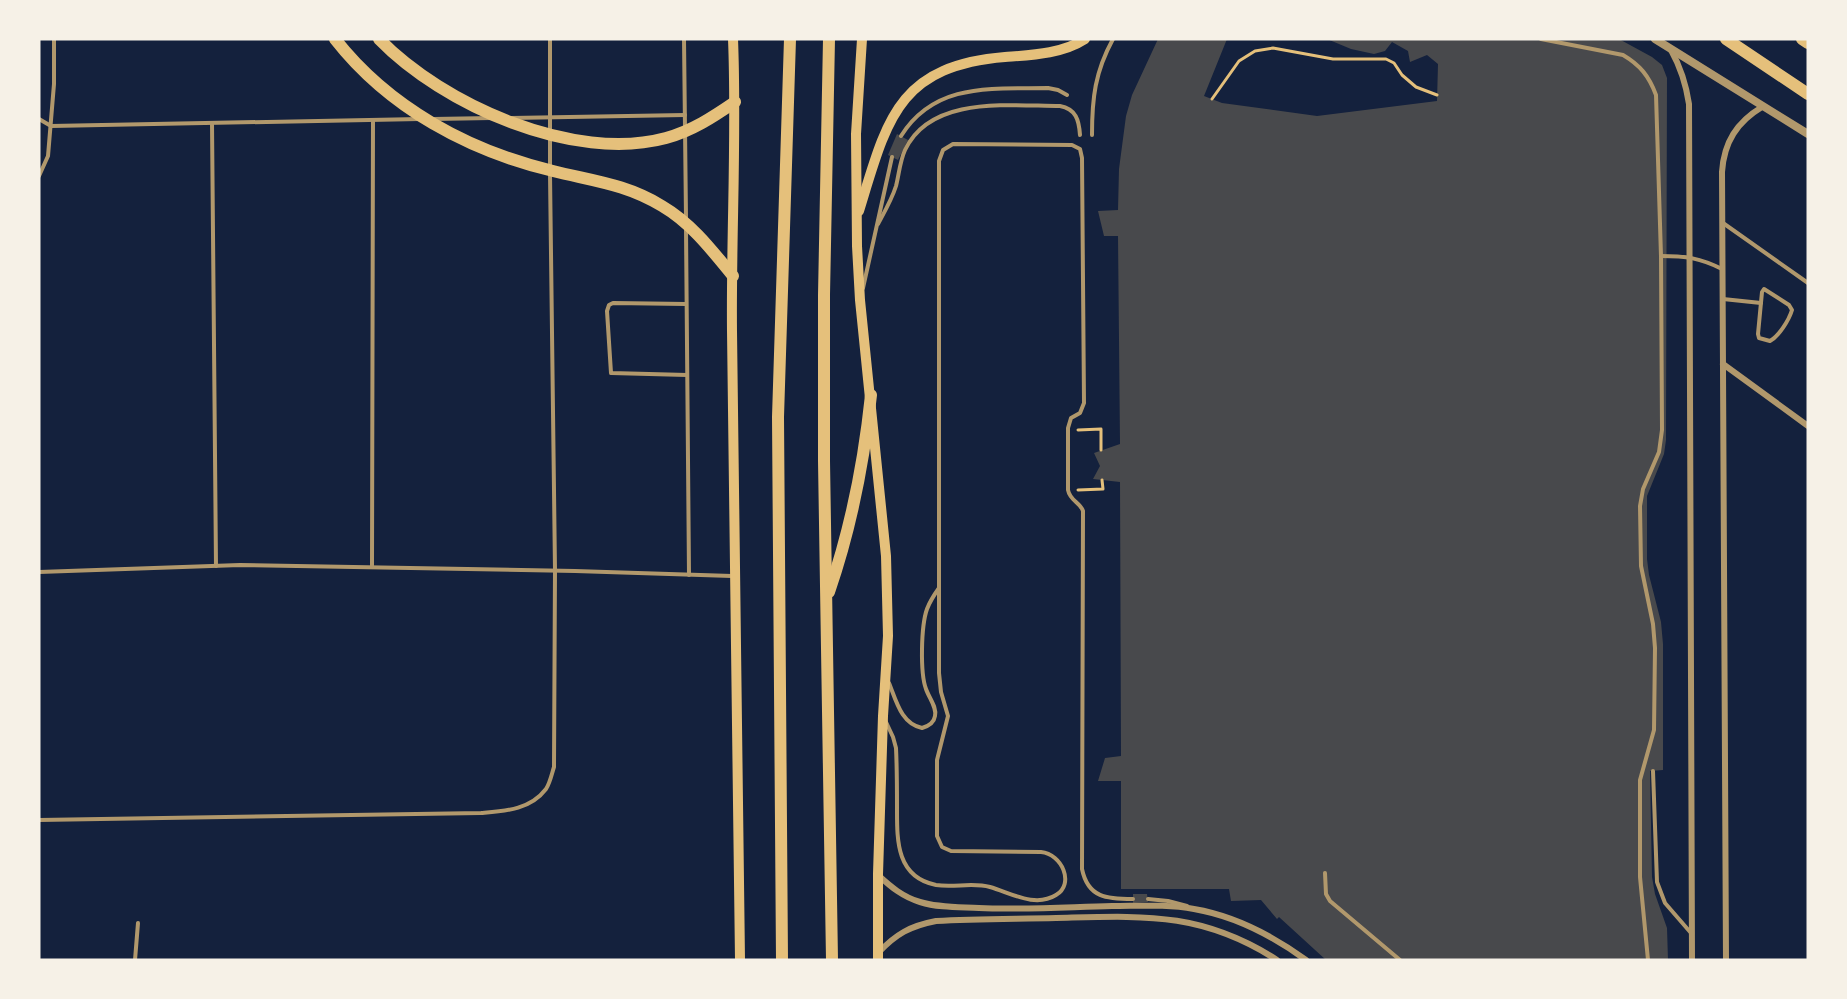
<svg xmlns="http://www.w3.org/2000/svg" width="1847" height="999" viewBox="0 0 1847 999" font-family="'IBM Plex Serif',serif">
	<rect width="100%" height="100%" fill="#14213d"/>
	<!-- building -->
	<g fill="#48494c">
		<polygon points="1158,39 1227,39 1204,96 1222,103 1317,116 1437,101 1438,64 1427,55 1410,62 1408,51 1392,42 1385,51 1374,54 1351,49 1327,39 1619,39 1652,57 1662,65 1667,78 1666,440 1664,454 1647,496 1647,559 1649,575 1661,622 1663,644 1663,770 1650,771 1652,877 1655,894 1667,928 1668,960 1326,960 1279,917 1277,919 1261,900 1231,901 1229,889 1121,889 1121,781 1098,781 1105,758 1121,756 1120,482 1093,479 1100,466 1094,453 1120,444 1118,236 1104,236 1098,211 1118,210 1119,169 1126,116 1132,95"/>
		<polygon points="897,134 908,140 898,160 888,155"/>
		<polygon points="1133,894 1147,894 1148,902 1133,903"/>
	</g>
	<g fill="none" stroke-linecap="round" stroke-linejoin="round">
		<!-- path -->
		<g stroke="#e5c07b" stroke-width="3">
			<polyline points="1212,99 1239,61 1255,51 1273,48 1333,59 1386,59 1394,63 1402,75 1416,87 1437,95"/>
			<polyline points="1078,430 1101,429 1101,450"/>
			<polyline points="1078,490 1103,489 1102,480"/>
		</g>
		<!-- service -->
		<g stroke="#b1986c" stroke-width="4">
			<polyline points="550,39 550,167"/>
			<polyline points="684,39 686,218"/>
			<path d="M1541 39 1623 55C1640 65 1649 76 1656 95L1661 256 1662 430 1659 452 1643 489 1640 506 1641 566 1653 624 1655 648 1654 730 1640 780V877L1648 960"/>
			<polyline points="511,118 685,115"/>
			<polyline points="39,119 51,126 420,119"/>
			<polyline points="433,119 492,118"/>
			<polyline points="212,123 216,566"/>
			<path d="M1092 135C1092 98 1095 72 1113 39"/>
			<path d="M901 136C935 82 992 89 1048 88L1058 90 1067 95"/>
			<polyline points="39,176 48,156 54,84 54,39"/>
			<polyline points="1723,223 1808,283"/>
			<path d="M878 224C885 211 892 199 896 186 899 174 900 161 905 150 931 95 1010 106 1060 106 1076 109 1079 120 1080 135"/>
			<polyline points="686,229 689,575"/>
			<path d="M1661 256C1686 256 1700 258 1722 269"/>
			<polyline points="863,288 892,157"/>
			<path d="M1764 289 1789 305 1792 310C1789 320 1779 336 1770 341L1759 338 1758 334 1762 292Z"/>
			<polyline points="1723,299 1761,303"/>
			<polyline points="686,304 613,303 609,305 607,311 611,373 687,375"/>
			<polyline points="372,567 373,120"/>
			<polyline points="39,572 240,565 575,571 732,576"/>
			<path d="M889 683C896 700 901 724 922 728 929 726 934 723 935 716 937 707 929 698 926 689 920 673 921 626 927 609 930 601 934 595 939 588"/>
			<path d="M886 722 893 737 896 748C897 768 897 788 897 808 897 840 896 877 936 885 954 888 972 882 990 887 1011 893 1035 908 1056 895 1075 884 1062 854 1041 852L951 851 942 847 937 836V760L948 716 941 692 939 673V161L943 150 953 144 1072 145 1080 149 1082 158 1084 403 1080 413 1071 418 1068 428V490C1070 501 1080 502 1083 511L1082 869C1088 898 1107 899 1133 899"/>
			<polyline points="1653,771 1657,882 1665,903 1691,933"/>
			<path d="M39 820 481 813C505 811 530 810 546 789 550 783 552 773 554 767L555 570 550 174"/>
			<polyline points="1325,873 1326,894 1330,901 1400,960"/>
			<polyline points="1148,899 1168,901 1187,906"/>
			<polyline points="135,960 138,923"/>
		</g>
		<!-- minor -->
		<g stroke="#b1986c" stroke-width="6">
			<path d="M1671 50C1681 68 1686 84 1689 104L1692 960"/>
			<polyline points="1723,364 1808,426"/>
			<path d="M878 875C891 887 903 897 920 902 939 908 960 907 979 908 1023 910 1068 907 1112 906 1139 906 1167 904 1194 909 1235 916 1273 936 1306 960"/>
			<path d="M878 953C896 934 910 926 936 921 976 919 1016 919 1056 918 1142 916 1201 911 1277 960"/>
			<path d="M1726 960 1722 172C1724 142 1737 122 1762 107"/>
		</g>
		<!-- tertiary -->
		<polyline stroke="#b1986c" stroke-width="8" points="1655,39 1808,134"/>
		<!-- primary -->
		<g stroke="#e5c07b" stroke-width="10">
			<path d="M733 39C737 136 731 233 732 331 733 540 736 750 740 960"/>
			<polyline points="862,39 856,134 857,246 860,300 886,556 888,636 883,716 878,874 878,960"/>
			<path d="M859 211C887 120 897 66 1005 57 1031 55 1062 54 1085 39"/>
		</g>
		<!-- trunk -->
		<g stroke="#e5c07b" stroke-width="12">
			<path d="M335 39C389 108 469 151 553 171 593 181 626 184 662 206 691 223 711 249 733 276"/>
			<path d="M379 39C443 105 574 163 666 138 692 131 713 117 735 102"/>
			<polyline points="1726,39 1808,94"/>
			<polyline points="1802,39 1808,43"/>
		</g>
		<!-- motorway -->
		<g stroke="#e5c07b" stroke-width="12">
			<polyline points="829,39 824,295 824,461 832,960"/>
			<path d="M829 592C851 528 864 462 871 395"/>
			<polyline points="782,960 778,417 790,39"/>
		</g>
	</g>
	<!-- border -->
	<rect width="1847" height="999" fill="none" stroke="#f6f1e7" stroke-width="81"/>
</svg>
